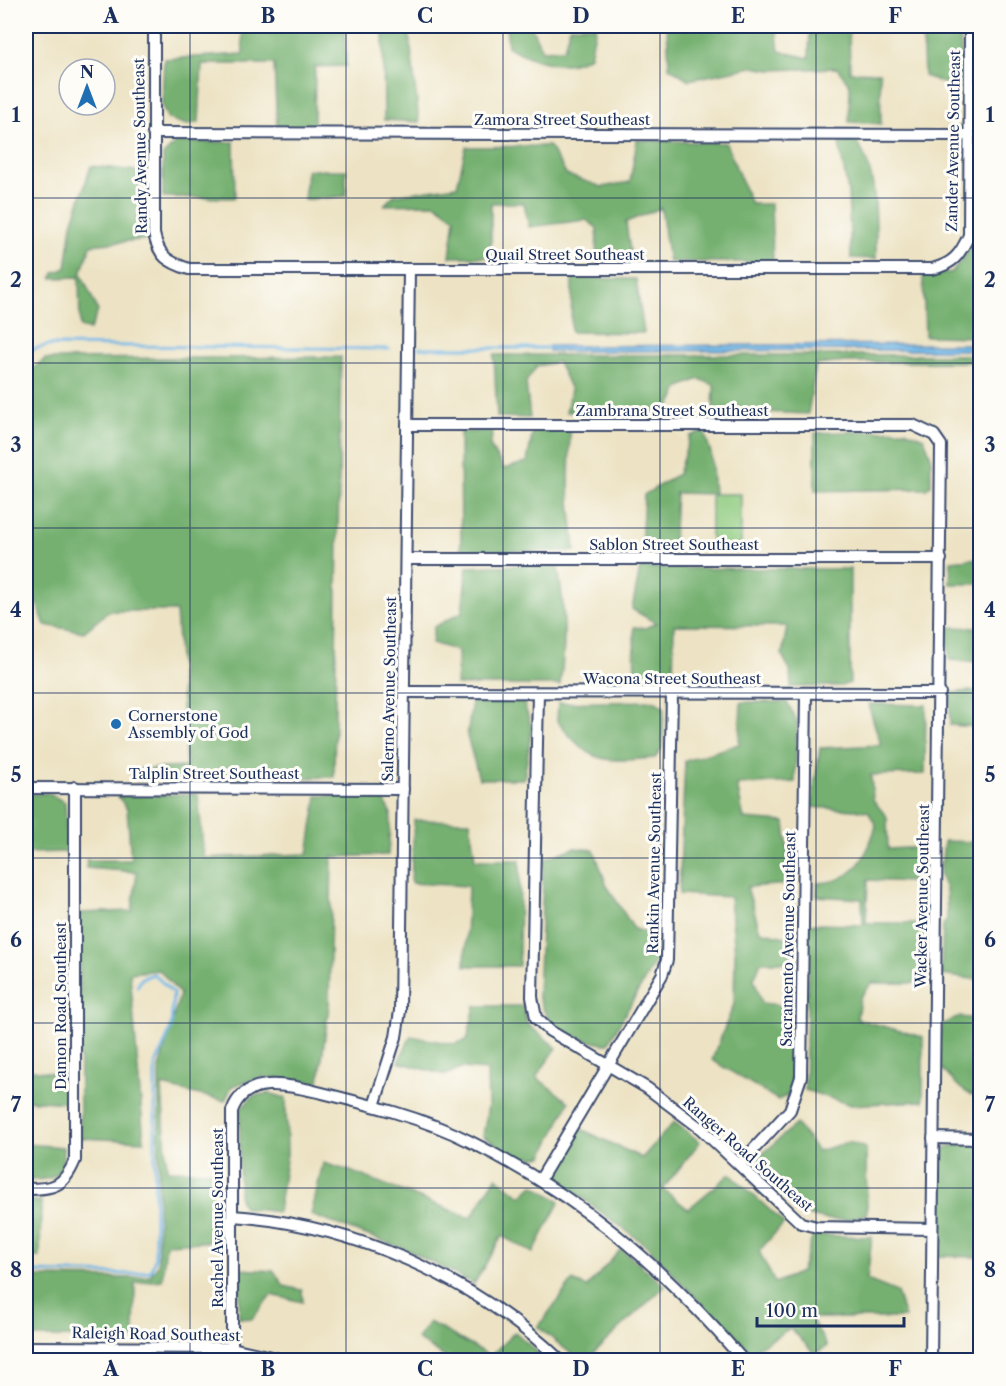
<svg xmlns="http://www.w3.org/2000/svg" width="1006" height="1386" viewBox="0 0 1006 1386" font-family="'Libre Caslon Text',serif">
	<rect width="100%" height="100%" fill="#fdfcf7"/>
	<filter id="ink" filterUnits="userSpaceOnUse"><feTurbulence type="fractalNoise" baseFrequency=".0167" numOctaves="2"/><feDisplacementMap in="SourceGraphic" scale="12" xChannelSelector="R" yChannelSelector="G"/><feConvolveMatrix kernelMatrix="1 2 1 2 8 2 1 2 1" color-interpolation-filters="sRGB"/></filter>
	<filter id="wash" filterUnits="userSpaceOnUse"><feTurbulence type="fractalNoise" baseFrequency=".008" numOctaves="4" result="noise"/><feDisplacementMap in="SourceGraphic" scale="24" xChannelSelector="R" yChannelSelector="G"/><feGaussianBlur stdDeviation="1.35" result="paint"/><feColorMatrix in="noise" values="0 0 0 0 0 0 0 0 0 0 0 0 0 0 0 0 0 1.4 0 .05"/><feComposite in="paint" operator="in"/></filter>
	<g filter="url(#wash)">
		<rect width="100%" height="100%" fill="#ede3c4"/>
		<!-- green -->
		<g fill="#91cc81" stroke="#567e70" stroke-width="1.5">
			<polygon points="711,494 741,494 741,545 711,548"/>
			<polygon points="103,1352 102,1360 26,1360 26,1354"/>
		</g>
		<!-- forest -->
		<g fill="#74b06f" stroke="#487066" stroke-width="1.5">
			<polygon points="242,26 345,26 346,66 315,67 314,126 277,129 274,64 202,64 199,122 187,125 168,119 162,106 164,59 243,54"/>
			<path d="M506 26H531L542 50 564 49 570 26H596L590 56C563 73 533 60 508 47Z"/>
			<polygon points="667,26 776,26 779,51 809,58 810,26 849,26 850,72 880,72 881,124 849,122 850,85 837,68 770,70 752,67 689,80 669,67"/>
			<polygon points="922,26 959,26 965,91 924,76"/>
			<polygon points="383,29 409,30 419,122 384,120"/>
			<polygon points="637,140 726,143 751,204 771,204 773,262 669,262 661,208 626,222 631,259 596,261 597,228 586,220 529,227 524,203 491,203 491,257 450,257 455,218 436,204 384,205 394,195 457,186 466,147 549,146 567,175 602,187 630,182"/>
			<path d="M854 140C879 166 876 224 876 259L851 258 848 192 839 143Z"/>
			<polygon points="177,142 234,142 235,198 163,197 163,155"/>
			<polygon points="91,166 137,171 148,239 91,245 81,273 98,311 90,330 80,327 79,277 52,278 54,273 66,268 72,224"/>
			<polygon points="307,170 346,170 346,196 304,200"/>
			<polygon points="975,234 980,234 980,337 925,336 923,276 952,272 966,255"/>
			<polygon points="572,278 636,279 644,333 571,332"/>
			<polygon points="494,355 980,355 980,362 846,362 816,365 808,414 740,411 720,415 713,411 714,385 699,379 680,387 668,410 648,414 566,412 571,390 558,362 537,366 526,382 530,418 497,417"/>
			<polygon points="341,357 334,777 136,781 128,770 186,767 176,611 109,611 84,632 45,625 33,593 30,371 45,359"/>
			<polygon points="570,430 569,490 575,551 461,551 460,432 493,431 490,446 504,469 527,462 533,431"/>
			<polygon points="905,430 924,438 931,457 931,485 926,489 815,491 815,433"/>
			<polygon points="704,431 711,453 714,494 676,493 673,547 641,547 644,495 678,474 690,436"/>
			<polygon points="980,558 980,584 950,584 951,561"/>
			<path d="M557 564C565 603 566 646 560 685H456L458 651 432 643 434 627 462 612 467 567Z"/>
			<polygon points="640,568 850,569 850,683 841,686 791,687 790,670 782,655 787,626 674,625 673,686 635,686 634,627 645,628 656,623 632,609"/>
			<polygon points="948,627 980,628 980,662 949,660"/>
			<polygon points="980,690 980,727 950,725 950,693"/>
			<polygon points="523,701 532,728 524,779 479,779 467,736 472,702"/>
			<path d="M654 701 664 707 662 748 655 758C601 762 593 765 557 721L558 703Z"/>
			<polygon points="741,702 787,702 797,721 795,782 737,785 744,819 785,822 791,884 747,887 760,931 790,938 790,962 761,962 754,979 762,1003 788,1006 794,1077 787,1096 778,1100 712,1060 734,1004 735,953 730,897 679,894 685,761 739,744"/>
			<path d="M868 704 926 705 925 774 871 775 873 800 887 817 888 849 927 847 928 867 909 882 868 880 866 923H927V983H872L860 997 857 1019 923 1037V1101L851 1105 805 1090 809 924 863 925 862 899 817 896 818 883C856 881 865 859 876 826L868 811 811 807 820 748 881 745Z"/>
			<polygon points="47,793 65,802 68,852 26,853 26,795"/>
			<polygon points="198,794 204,858 308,854 317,796 382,795 391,814 388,855 332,857 329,1006 319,1082 262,1077 232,1086 225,1101 162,1086 167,1170 215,1171 223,1186 222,1241 166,1244 162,1280 135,1283 134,1338 30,1337 32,1296 26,1290 26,1277 132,1278 150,1276 158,1265 159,1068 180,994 159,970 130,973 144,1141 80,1138 79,913 132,911 137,872 86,868 87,860 131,860 127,809 118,796"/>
			<polygon points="414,820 470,821 475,860 520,860 519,966 465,966 468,886 411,883"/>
			<polygon points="944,841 980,842 980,980 941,975 943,925 947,919 946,889 940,875"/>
			<path d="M574 848 594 850 607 886 634 929 658 936 660 953 608 1044C596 1044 564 1034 554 1026 546 1019 542 1006 538 996L544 859Z"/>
			<path d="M475 1006H523L527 1024 557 1048 536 1077 569 1102 543 1156C516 1162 505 1150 483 1136L488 1105 487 1070 461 1068 446 1075 398 1062 411 1036 453 1044 467 1040Z"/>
			<path d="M959 1017 980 1019V1096C964 1097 951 1078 940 1067L938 1042 943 1024Z"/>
			<polygon points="26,1069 66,1075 67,1103 26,1100"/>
			<polygon points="269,1093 286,1098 287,1154 278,1212 244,1208 239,1199 240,1110 253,1096"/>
			<polygon points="674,1122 700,1142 663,1189 688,1209 730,1174 784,1223 759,1251 775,1283 801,1272 813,1235 872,1237 867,1280 897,1292 905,1318 811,1318 827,1346 815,1354 790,1328 748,1354 648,1247 562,1183 554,1168 581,1129 642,1158"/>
			<path d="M796 1124 818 1151 849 1142 866 1148 867 1214C852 1222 819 1222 803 1212 789 1204 770 1178 758 1165L759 1157Z"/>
			<polygon points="966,1143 980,1144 980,1257 937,1256 939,1161 946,1147"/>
			<path d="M26 1144 63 1147C64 1178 54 1180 26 1180Z"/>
			<polygon points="323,1163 350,1171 471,1218 496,1177 521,1196 533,1185 560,1201 533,1253 502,1236 474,1284 410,1251 311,1215"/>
			<polygon points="26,1201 41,1201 40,1257 26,1257"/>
			<polygon points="621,1249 665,1286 586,1360 579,1360 538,1327 572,1281 587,1287"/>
			<polygon points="240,1269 274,1271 284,1286 302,1290 303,1302 271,1295 252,1319 239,1318"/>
			<polygon points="429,1322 490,1356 515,1332 546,1360 449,1360 417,1339"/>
			<polygon points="103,1352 176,1355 176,1360 102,1360"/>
		</g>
		<!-- water -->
		<polygon fill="#6eb5e5" stroke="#4472a2" stroke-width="1.5" points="980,344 980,350 549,351 549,346"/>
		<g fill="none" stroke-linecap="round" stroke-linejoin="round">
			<!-- stream -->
			<g stroke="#6eb5e5" stroke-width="3">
				<polyline points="419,348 552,348"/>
				<polyline points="26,351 49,345 389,349"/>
				<polyline points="26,1272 132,1274 151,1271 155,1258 155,1066 171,1029 173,993 154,974 142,978 137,987"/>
			</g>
		</g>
	</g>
	<g filter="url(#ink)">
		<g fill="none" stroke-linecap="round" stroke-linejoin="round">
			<!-- street casing -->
			<g stroke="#3a4a6d" stroke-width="14">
				<g id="street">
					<path d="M154 26V234C159 257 168 262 189 269H932C953 264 960 255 969 235L970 26"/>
					<polyline points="153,133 970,135"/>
					<polyline points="407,425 913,425 934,435 941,445 931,1360"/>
					<polyline points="406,559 941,559"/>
					<polyline points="403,692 940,693"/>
					<polyline points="538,693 532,997 536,1018 550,1031 647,1088 700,1128 801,1223 817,1227 932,1229"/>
					<polyline points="26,788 403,789"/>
					<polyline points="374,1106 396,1037 400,1011 409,269"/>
					<polyline points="933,1138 980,1139"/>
					<polyline points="740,1164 790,1110 801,1077 806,693"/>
					<polyline points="540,1180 662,975 667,960 672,693"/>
					<path d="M26 1189C53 1189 64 1187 75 1160V787"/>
					<path d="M232 1216C351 1224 473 1277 560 1360"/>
					<polyline points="26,1347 232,1348 284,1360"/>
					<path d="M232 1348V1111C245 1074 288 1085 318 1092 367 1104 424 1118 469 1141 582 1197 661 1265 743 1360"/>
				</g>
			</g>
			<!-- street -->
			<use href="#street" stroke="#fff" stroke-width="10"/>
		</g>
	</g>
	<!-- grid -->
	<path fill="none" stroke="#1b2f5e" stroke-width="1.5" stroke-opacity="0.55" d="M190 26V1360M346 26V1360M503 26V1360M660 26V1360M816 26V1360M26 198H980M26 363H980M26 528H980M26 693H980M26 858H980M26 1023H980M26 1188H980"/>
	<!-- markers -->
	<circle fill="#1f6fb2" stroke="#fdfcf7" stroke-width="2" cx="116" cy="724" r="6"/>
	<g text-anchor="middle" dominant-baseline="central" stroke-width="6" stroke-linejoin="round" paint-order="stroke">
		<!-- street labels -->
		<g font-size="15" fill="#1b2f5e" stroke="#fdfcf7">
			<text x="562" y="119">Zamora Street Southeast</text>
			<text transform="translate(953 141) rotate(-89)">Zander Avenue Southeast</text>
			<text transform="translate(140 146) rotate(-91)">Randy Avenue Southeast</text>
			<text x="565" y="254">Quail Street Southeast</text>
			<text x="672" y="410">Zambrana Street Southeast</text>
			<text x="674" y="544">Sablon Street Southeast</text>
			<text x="672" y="678">Wacona Street Southeast</text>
			<text transform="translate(389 689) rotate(-89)">Salerno Avenue Southeast</text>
			<text x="214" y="773">Talplin Street Southeast</text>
			<text transform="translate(654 863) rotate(-89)">Rankin Avenue Southeast</text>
			<text transform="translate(922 896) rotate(-89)">Wacker Avenue Southeast</text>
			<text transform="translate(788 939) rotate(-89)">Sacramento Avenue Southeast</text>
			<text transform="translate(60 1006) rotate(-90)">Damon Road Southeast</text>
			<text transform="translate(748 1154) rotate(41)">Ranger Road Southeast</text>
			<text transform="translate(217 1218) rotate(-90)">Rachel Avenue Southeast</text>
			<text transform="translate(156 1334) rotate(1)">Raleigh Road Southeast</text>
		</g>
		<!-- poi labels -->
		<g font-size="15" fill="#1b2f5e" stroke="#fdfcf7" text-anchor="start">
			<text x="128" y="715">Cornerstone<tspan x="128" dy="17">Assembly of God</tspan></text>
		</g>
	</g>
	<!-- margin -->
	<rect width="1006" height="1386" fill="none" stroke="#fdfcf7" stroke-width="66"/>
	<!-- north arrow -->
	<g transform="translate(87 87)"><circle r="28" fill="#fdfcf7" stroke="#a3aaba" stroke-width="1.5"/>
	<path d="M0-4.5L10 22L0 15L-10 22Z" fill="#1f6fb2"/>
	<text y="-9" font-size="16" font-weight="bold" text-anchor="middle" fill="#1b2f5e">N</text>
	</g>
	<!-- scale -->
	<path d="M757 1317v9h147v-9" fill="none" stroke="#1b2f5e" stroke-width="3"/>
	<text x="766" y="1317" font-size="18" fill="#1b2f5e" stroke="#fdfcf7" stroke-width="4.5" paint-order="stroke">100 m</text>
	<rect x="33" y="33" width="940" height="1320" fill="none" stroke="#1b2f5e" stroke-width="2"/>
	<g font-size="20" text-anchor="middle" font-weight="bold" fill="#1b2f5e">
		<text x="111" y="23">A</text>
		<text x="268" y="23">B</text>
		<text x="425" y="23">C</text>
		<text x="581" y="23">D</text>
		<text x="738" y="23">E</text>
		<text x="895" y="23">F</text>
		<text x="16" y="122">1</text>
		<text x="990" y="122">1</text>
		<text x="16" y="287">2</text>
		<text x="990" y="287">2</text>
		<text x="16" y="452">3</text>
		<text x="990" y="452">3</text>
		<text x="16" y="617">4</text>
		<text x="990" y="617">4</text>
		<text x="16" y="782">5</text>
		<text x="990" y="782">5</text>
		<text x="16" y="947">6</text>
		<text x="990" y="947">6</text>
		<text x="16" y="1112">7</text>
		<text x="990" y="1112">7</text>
		<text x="16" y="1277">8</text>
		<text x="990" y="1277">8</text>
		<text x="111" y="1376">A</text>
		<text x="268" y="1376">B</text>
		<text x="425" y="1376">C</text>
		<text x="581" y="1376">D</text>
		<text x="738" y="1376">E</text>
		<text x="895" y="1376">F</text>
	</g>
</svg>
